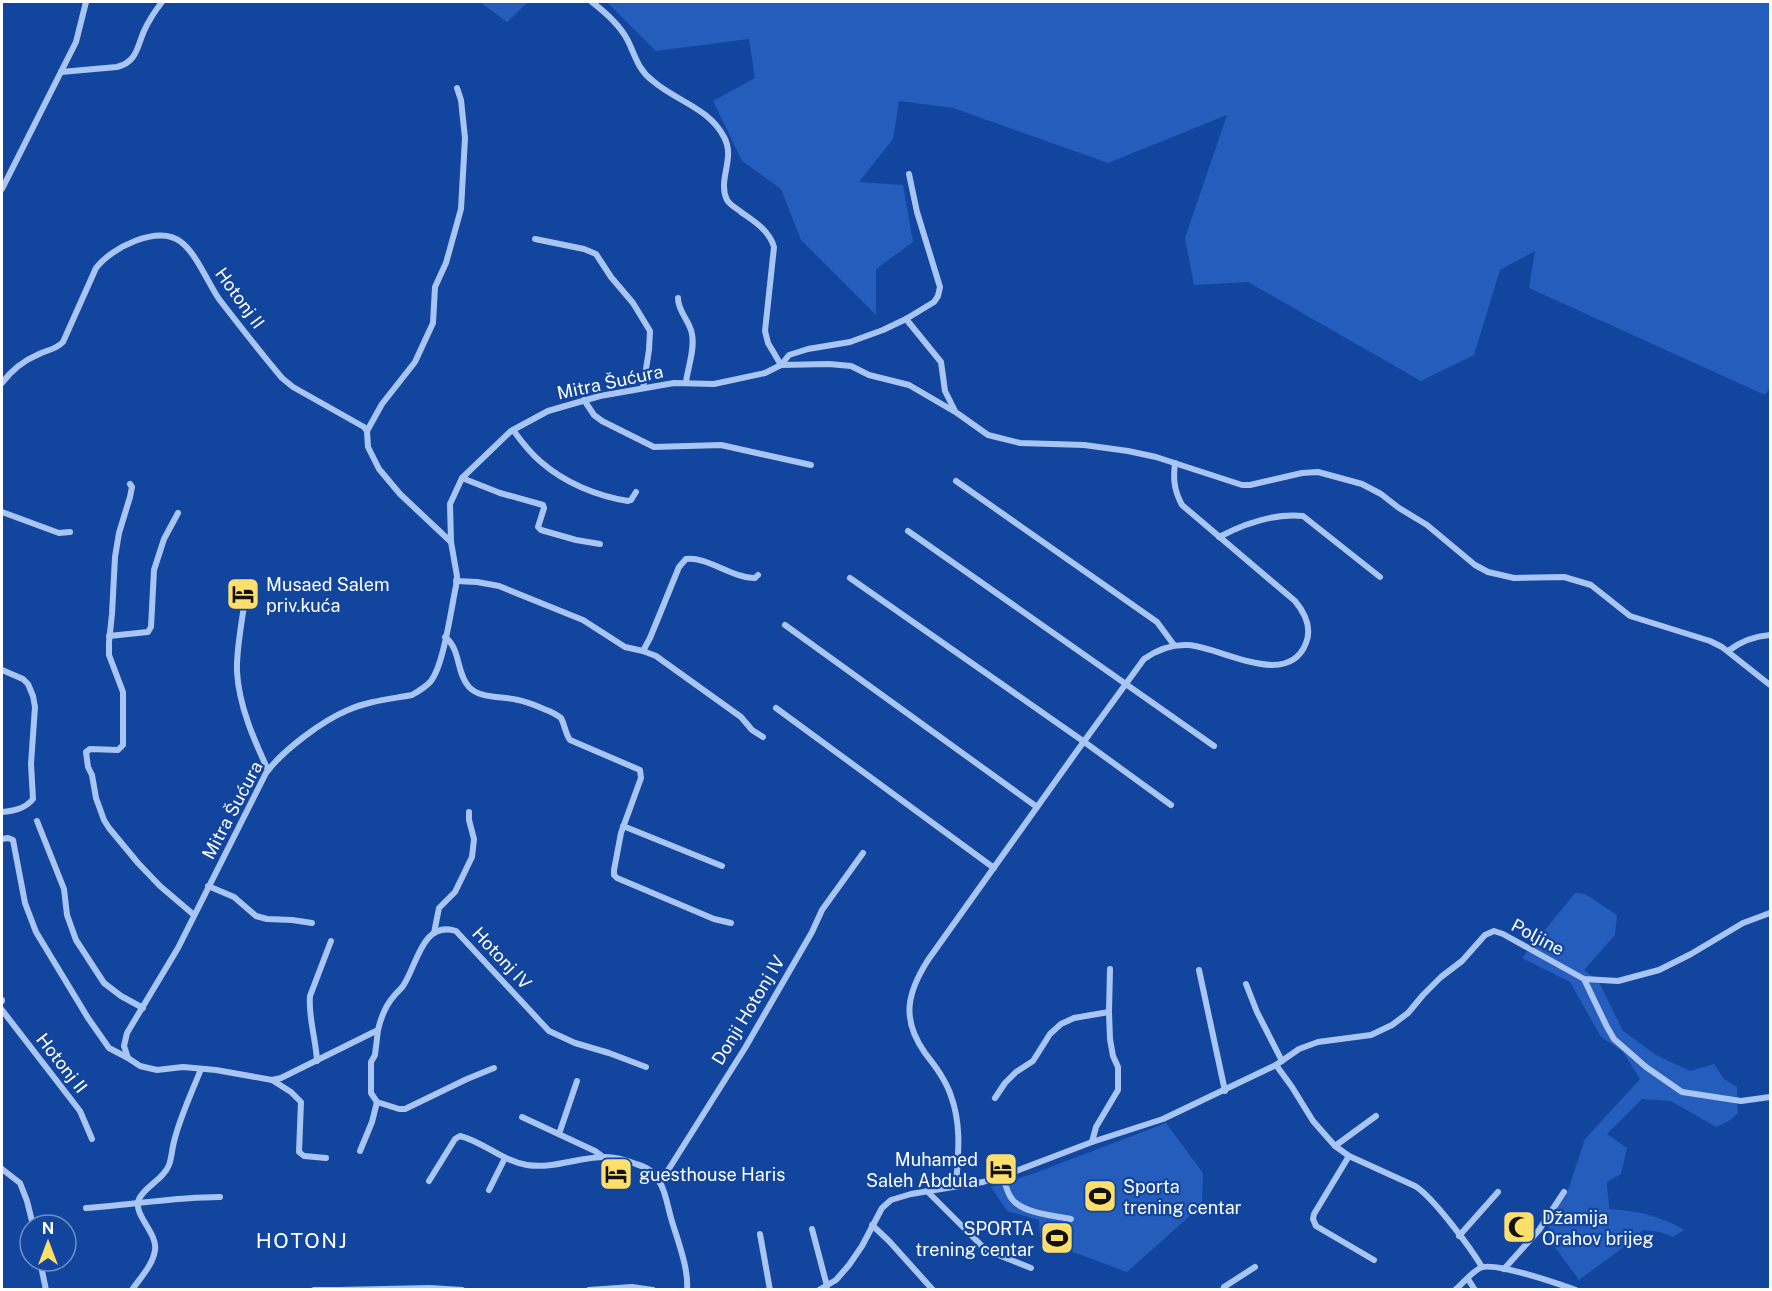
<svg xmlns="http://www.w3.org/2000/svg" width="1772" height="1291" viewBox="0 0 1772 1291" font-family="'Public Sans',sans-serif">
	<rect width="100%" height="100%" fill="#12459d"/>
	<!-- green -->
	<g fill="#245dbc">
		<polygon points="480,2 528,2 507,22"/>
		<polygon points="607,2 1770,2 1770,388 1765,395 1529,288 1535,251 1500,270 1474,355 1421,381 1248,282 1194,285 1185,238 1227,115 1108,163 953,108 899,101 893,139 859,182 903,185 913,242 876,269 876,315 801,240 781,189 742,161 713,101 755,78 749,39 656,51"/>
		<path d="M1575 893 1585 894 1617 915 1615 935 1584 970 1599 982 1623 1031 1656 1055 1690 1071 1714 1064 1724 1079 1737 1087 1738 1113 1729 1121 1716 1127 1671 1101 1642 1099 1607 1134 1627 1148 1621 1174 1607 1182 1609 1209C1637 1211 1659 1215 1684 1230L1673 1237 1660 1232 1643 1230 1620 1250 1579 1280 1549 1239 1548 1218 1566 1196 1585 1139 1640 1079 1623 1052 1601 1037 1570 982 1522 958Z"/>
		<polygon points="1166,1123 1203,1173 1202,1205 1127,1272 1065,1249 1040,1237 1039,1220 1007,1211 991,1187 1035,1173"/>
	</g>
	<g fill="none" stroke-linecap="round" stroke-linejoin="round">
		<!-- minor -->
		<g stroke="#a8c5f4" stroke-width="6">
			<path d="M592 2C605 12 619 24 627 39 635 54 637 69 653 81 676 101 709 108 724 137 736 159 717 179 727 200 730 205 736 208 741 212 755 222 769 230 774 247L765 331 768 343 781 365"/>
			<path d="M61 72 117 67C137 62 137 47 144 31 149 20 155 11 162 2"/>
			<polyline points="2,189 76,42 86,2"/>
			<polyline points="535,239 584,249 596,254 611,277 633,303 650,331 649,350 643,388"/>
			<path d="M678 298C678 312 690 321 692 334 695 349 688 367 686 382"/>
			<polyline points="906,319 941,362 945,391 955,411"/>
			<polyline points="781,365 829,364 851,366 869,375 909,385 957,413 988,435 1020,443 1084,445 1128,451 1156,457 1242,485 1250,485 1302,473 1318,472 1362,484 1381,494 1399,508 1427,525 1475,565 1488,572 1514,578 1564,577 1591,585 1630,616 1710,641 1722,647 1770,685"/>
			<path d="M2 383C11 371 23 361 37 355 48 349 54 351 63 342L96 268C111 248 158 224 181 242 196 253 208 283 219 299 239 325 261 353 282 378L293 387 364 427 367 431 368 447 379 469 400 494 451 542"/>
			<polyline points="584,400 594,415 602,421 654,447 721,445 811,465"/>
			<path d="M513 430C521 441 530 453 541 462 565 483 597 496 628 501L631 500 636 492"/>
			<polyline points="367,431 382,404 415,362 433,323 435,287 446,263 461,209 465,138 461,100 457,88"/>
			<polyline points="462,478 500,493 543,505 544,508 538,527 541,530 576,540 600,544"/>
			<polyline points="956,481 1157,622 1174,645"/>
			<polyline points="130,484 132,487 130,497 119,533 115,557 112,614 109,642 109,655 123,692 123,745 118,750 90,749 86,752 88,767 92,775 96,798 104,820 109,828 138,863 160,886 194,915"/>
			<polyline points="2,512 59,533 70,532"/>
			<polyline points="908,531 1214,746"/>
			<path d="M1219 537C1244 524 1275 513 1303 516L1380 577"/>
			<polyline points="850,578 1083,741 1171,805"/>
			<polyline points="456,581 477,582 499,586 583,620 625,647 643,651 656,656 741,717 752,730 763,737"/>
			<path d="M246 592C243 617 236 648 237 672 239 706 254 740 268 770"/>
			<polyline points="785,625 1037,807"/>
			<polyline points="109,636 148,632 151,627 154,570 164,539 178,513"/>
			<path d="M445 637C461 649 456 673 469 687 480 699 503 696 518 700 529 702 539 707 549 711 553 713 558 715 561 718 565 725 565 733 570 740L640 770 641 778 621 833 614 870V875L617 878 714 919 731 923"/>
			<path d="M643 651 650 638 679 567 686 559C706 556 732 578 755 578L758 575"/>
			<path d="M1728 651C1740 642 1755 636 1770 635"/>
			<path d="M2 670 23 679 28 684 33 696 35 707 31 764 33 799C25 809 13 811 2 812"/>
			<polyline points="776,708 994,868"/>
			<polyline points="37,821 64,889 67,915 76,940 104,983 121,996 143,1008"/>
			<polyline points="623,826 722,866"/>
			<path d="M2 839 8 838 13 840 25 903 36 932 88 1018 109 1048 128 1058 140 1066 157 1070 183 1067 216 1070 272 1080 281 1078 378 1030C381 1017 385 1006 394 996 397 992 401 989 403 986 417 966 422 920 456 931L549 1031 575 1043 609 1053 646 1067"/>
			<polyline points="208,886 234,897 256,916 267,919 292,920 312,923"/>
			<polyline points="434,933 439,908 455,892 472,857 474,839 469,820 469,812"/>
			<polyline points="1199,970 1225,1091"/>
			<polyline points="1584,979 1607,1027 1614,1039 1646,1067 1682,1092 1741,1101 1770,1097"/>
			<polyline points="1246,984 1257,1012 1282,1061"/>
			<polyline points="2,1000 2,1001"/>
			<polyline points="2,1010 80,1111 92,1139"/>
			<polyline points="378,1030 375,1055 371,1062 371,1093 377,1102 399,1109 405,1109 467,1079 494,1068"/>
			<path d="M128 1058 124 1046 127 1033 178 948 266 773C283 750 322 721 348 710 368 701 391 699 412 695 419 691 426 687 431 681 444 664 451 609 456 586L457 576 451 542 450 504 462 478 511 431 548 411 600 396 674 383 714 384 765 373 781 365 789 355 808 349 850 342 883 330 906 319 934 302 938 296 940 287 917 212 909 174"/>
			<path d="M317 1061C316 1040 308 1016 310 996L331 941"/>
			<path d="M1276 1065 1292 1087 1313 1121 1335 1146 1349 1156 1415 1186C1433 1197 1470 1247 1482 1267"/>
			<polyline points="272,1080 291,1092 301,1102 299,1152 304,1156 326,1158"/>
			<polyline points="995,1098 1005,1083 1016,1072 1033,1061 1050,1034 1061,1024 1074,1018 1109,1012"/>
			<polyline points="522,1117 595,1151 603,1157"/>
			<polyline points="559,1134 577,1081"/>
			<polyline points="1092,1142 1096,1127 1118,1090 1118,1067 1113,1056 1110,1039 1109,1012 1110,969"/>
			<polyline points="1335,1146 1376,1116"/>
			<polyline points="360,1151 372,1122 377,1102"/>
			<polyline points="1349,1156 1314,1214 1313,1219 1316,1226 1374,1260"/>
			<polyline points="2,1169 20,1183 27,1201 33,1225"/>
			<path d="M1003 1176C1005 1183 1007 1193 1012 1199 1022 1213 1055 1216 1071 1219"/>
			<path d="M429 1181 455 1139 460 1136C484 1142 502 1161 527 1165 554 1169 578 1157 605 1157 615 1157 626 1160 636 1164 643 1166 650 1169 655 1175 665 1187 667 1204 671 1218 677 1239 689 1268 687 1290"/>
			<polyline points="660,1183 745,1048 812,932 822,910 863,853"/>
			<path d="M956 1186C958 1155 962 1126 951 1096 946 1080 935 1066 925 1053 901 1019 907 993 928 960L1077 751 1144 659C1158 649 1171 644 1188 645 1221 647 1288 690 1306 643 1312 628 1305 613 1295 601L1182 505C1174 490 1173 479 1175 463"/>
			<polyline points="489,1190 505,1158"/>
			<polyline points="927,1191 984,1248 991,1252 1031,1268"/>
			<path d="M86 1208C131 1205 175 1197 220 1197"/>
			<polyline points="872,1225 889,1241 933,1290"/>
			<polyline points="812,1229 827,1286"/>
			<polyline points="760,1234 770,1290"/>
			<polyline points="1459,1236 1498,1192"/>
			<polyline points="40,1261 46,1290"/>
			<polyline points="1504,1269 1539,1230 1564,1192"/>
			<polyline points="1468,1279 1475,1290"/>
			<path d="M132 1290C140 1278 153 1265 155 1250 158 1233 132 1214 139 1199 145 1186 163 1180 169 1165 172 1157 172 1147 175 1138 181 1115 192 1092 201 1069"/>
			<polyline points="314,1290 338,1290"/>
			<polyline points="338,1290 430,1288 462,1290"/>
			<polyline points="589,1290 632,1287 653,1290"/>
			<polyline points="819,1290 836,1280 849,1265 862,1246 882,1208 891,1200 911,1194 983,1182 1003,1176 1092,1142 1163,1119 1276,1065 1299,1049 1318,1042 1371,1035 1392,1025 1408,1013 1423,995 1441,977 1462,961 1485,935 1494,931 1503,934 1584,979 1618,981 1659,970 1691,954 1743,923 1770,913"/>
			<polyline points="1223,1290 1224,1287 1255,1267"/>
			<path d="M1455 1290C1463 1283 1471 1273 1480 1268 1493 1261 1559 1284 1576 1290"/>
		</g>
	</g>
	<!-- icons -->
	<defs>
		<g id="hotel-square" transform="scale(1.725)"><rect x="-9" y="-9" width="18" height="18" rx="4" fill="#ffdf6b" stroke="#12459d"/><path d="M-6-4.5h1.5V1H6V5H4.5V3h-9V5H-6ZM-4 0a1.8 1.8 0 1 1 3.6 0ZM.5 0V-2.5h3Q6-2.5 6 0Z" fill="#111"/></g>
		<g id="stadium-square" transform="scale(1.725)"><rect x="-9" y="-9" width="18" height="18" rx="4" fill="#ffdf6b" stroke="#12459d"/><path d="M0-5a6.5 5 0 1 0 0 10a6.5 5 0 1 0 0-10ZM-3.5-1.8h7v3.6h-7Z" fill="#111"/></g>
		<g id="mosque-square" transform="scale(1.725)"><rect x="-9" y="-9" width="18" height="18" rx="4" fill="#ffdf6b" stroke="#12459d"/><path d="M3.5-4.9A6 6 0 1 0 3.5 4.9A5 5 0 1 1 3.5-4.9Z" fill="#111"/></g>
	</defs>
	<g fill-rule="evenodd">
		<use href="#hotel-square" x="243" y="594"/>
		<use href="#hotel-square" x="1001" y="1169"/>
		<use href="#hotel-square" x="616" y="1174"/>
		<use href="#stadium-square" x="1100" y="1196"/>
		<use href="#mosque-square" x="1519" y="1227"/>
		<use href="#stadium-square" x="1057" y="1238"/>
	</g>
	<g text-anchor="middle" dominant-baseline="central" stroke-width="4.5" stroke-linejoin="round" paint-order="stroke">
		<!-- street labels -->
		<g font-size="18" fill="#fff" stroke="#12459d">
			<text transform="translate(240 298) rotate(54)">Hotonj II</text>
			<text transform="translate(610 382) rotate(-12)">Mitra Šućura</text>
			<text transform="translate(232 810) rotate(-62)">Mitra Šućura</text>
			<text transform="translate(1538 937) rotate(28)">Poljine</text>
			<text transform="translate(502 958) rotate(47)">Hotonj IV</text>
			<text transform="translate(748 1010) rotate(-59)">Donji Hotonj IV</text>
			<text transform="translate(62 1063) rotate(52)">Hotonj II</text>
		</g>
		<!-- poi labels -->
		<g font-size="18" fill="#fff" stroke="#12459d" text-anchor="start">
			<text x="266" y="584">Musaed Salem<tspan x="266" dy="21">priv.kuća</tspan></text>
			<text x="978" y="1159" text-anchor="end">Muhamed<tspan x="978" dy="21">Saleh Abdula</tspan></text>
			<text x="639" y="1174">guesthouse Haris</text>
			<text x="1123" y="1186">Sporta<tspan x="1123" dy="21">trening centar</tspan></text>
			<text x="1542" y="1217">Džamija<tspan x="1542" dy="21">Orahov brijeg</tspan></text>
			<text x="1034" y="1228" text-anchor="end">SPORTA<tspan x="1034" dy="21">trening centar</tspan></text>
		</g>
		<!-- quarter labels -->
		<g font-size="21" letter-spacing="1.5" fill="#fff" stroke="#12459d">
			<text x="302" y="1240">HOTONJ</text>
		</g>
	</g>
	<!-- border -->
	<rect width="1772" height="1291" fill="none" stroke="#ffffff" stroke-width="6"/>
	<!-- north arrow -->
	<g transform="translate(48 1243)"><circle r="28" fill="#12459d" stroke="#718fc4" stroke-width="1.5"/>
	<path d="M0-4.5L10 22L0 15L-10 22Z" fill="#ffdf6b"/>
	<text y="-9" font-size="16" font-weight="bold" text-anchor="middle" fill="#ffffff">N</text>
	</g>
</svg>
